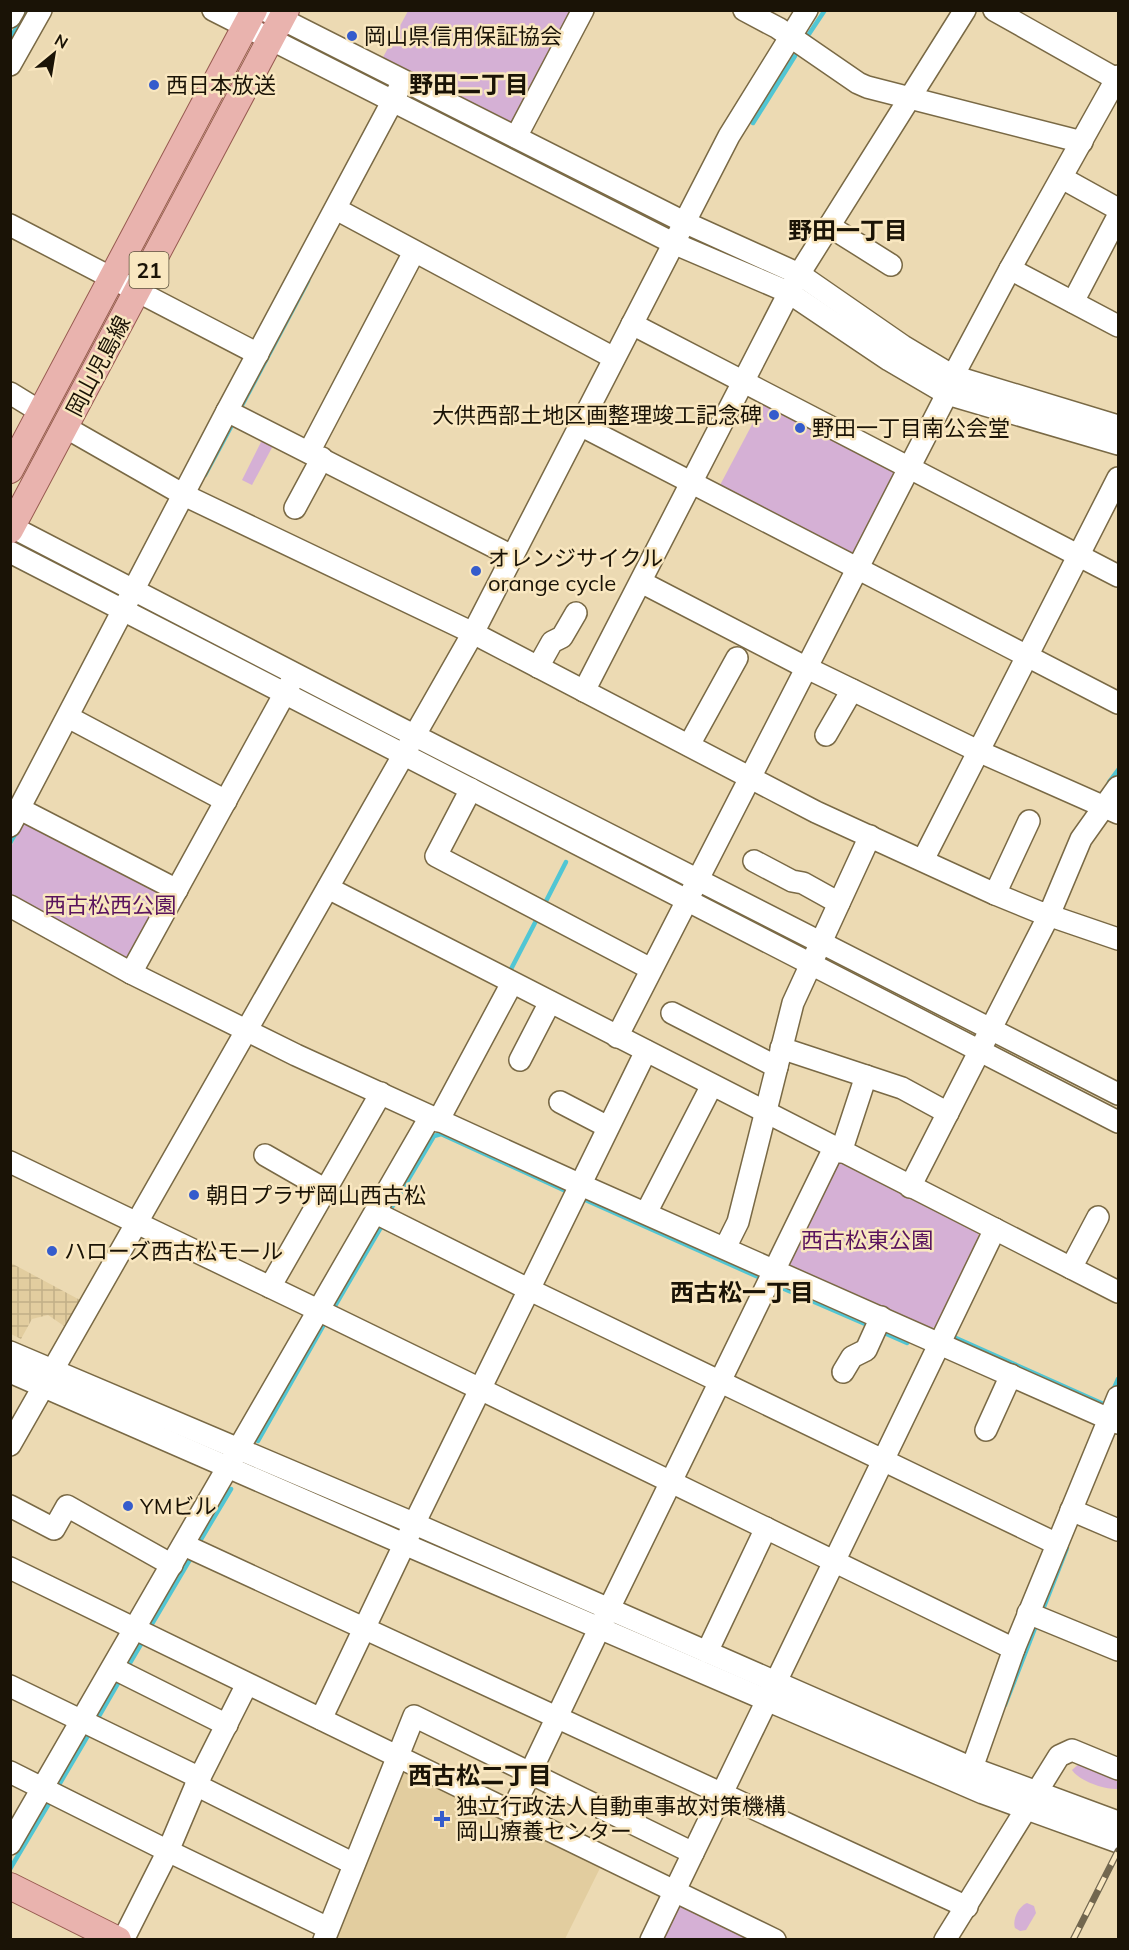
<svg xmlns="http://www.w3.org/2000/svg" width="1129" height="1950" viewBox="0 0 1129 1950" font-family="Mulish,'Noto Sans JP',sans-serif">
	<defs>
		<pattern id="industrial-grid" width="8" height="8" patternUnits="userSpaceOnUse" patternTransform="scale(1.5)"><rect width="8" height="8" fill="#e2cd9f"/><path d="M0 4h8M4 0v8" fill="none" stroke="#c1af87"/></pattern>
	</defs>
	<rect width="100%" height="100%" fill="#ecdab3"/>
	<!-- built -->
	<polygon fill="#e2cd9f" points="403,1770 601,1866 565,1939 331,1940"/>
	<!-- industrial -->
	<polygon fill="url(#industrial-grid)" points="11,1263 80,1300 64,1326 48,1315 32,1319 21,1339 11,1334"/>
	<!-- green -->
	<g fill="#d5b0d5">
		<polygon points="408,11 572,11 510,127 381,61"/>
		<polygon points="765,400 896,469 853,552 844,553 719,487"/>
		<polygon points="264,436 275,442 252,485 242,480"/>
		<polygon points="25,820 165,888 132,957 124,959 11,897 11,847"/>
		<polygon points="841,1160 977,1230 980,1240 937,1326 927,1330 788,1270 784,1260 834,1162"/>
		<path d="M1081 1762 1118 1776V1789C1105 1790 1079 1781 1072 1770Z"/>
		<path d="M1027 1903 1034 1906 1036 1913 1026 1930 1020 1931 1015 1928C1012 1919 1019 1906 1027 1903Z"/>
		<polygon points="683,1906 754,1940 658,1940 673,1907"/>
	</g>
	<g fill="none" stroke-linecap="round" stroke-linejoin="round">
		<!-- stream -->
		<g stroke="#51c6d4" stroke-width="4.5">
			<polyline points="809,34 825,10"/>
			<polyline points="10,39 27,10"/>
			<polyline points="298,40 394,89"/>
			<polyline points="404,95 544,166"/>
			<polyline points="753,123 795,56"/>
			<polyline points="240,409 308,281"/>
			<polyline points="205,475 232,425"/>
			<polyline points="1109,782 1118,770"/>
			<polyline points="10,843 17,831"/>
			<polyline points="544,905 566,862"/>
			<polyline points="509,973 538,917"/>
			<polyline points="581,1198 765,1280"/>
			<polyline points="389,1212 434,1136 441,1134 570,1193"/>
			<polyline points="775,1285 872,1327"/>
			<polyline points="332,1311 384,1222"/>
			<polyline points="882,1332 907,1343"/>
			<polyline points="956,1338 1108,1406"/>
			<polyline points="1112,1393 1118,1379"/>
			<polyline points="258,1441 326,1321"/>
			<polyline points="197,1546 231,1489"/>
			<polyline points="1042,1612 1067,1548"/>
			<polyline points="149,1629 192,1556"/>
			<polyline points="127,1668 144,1639"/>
			<polyline points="1005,1705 1037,1623"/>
			<polyline points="95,1723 121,1678"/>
			<polyline points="56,1790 90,1732"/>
			<polyline points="10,1869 51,1800"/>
		</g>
		<!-- minor casing -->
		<g stroke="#796945" stroke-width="24">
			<g id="minor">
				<polyline points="213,10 673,243 788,292 889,360 947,394 1118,444"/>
				<polyline points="264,10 684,222 799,274 903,346 953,376 1118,426"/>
				<polyline points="744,10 778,28 858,83 867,87 1082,142"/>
				<polyline points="994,10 1118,80"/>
				<polyline points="10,17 14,10"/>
				<polyline points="10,65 41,10"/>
				<polyline points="516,137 583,10"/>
				<polyline points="1062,178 1118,209"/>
				<polyline points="336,209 614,358"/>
				<polyline points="10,225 258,354"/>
				<polyline points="829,226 891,265"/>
				<polyline points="1010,269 1118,326"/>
				<polyline points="1073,302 1118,216"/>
				<polyline points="632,324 1118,576"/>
				<polyline points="10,393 41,412"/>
				<polyline points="227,411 512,556"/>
				<polyline points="580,425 1118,703"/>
				<polyline points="65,427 184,495 473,633 816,812 995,894 1039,912 1118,939"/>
				<polyline points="309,452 414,252"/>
				<polyline points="295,508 322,458"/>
				<polyline points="10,526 392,724 1118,1094"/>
				<polyline points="10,552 1118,1122"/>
				<polyline points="641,582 805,667 978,751 1118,813"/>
				<polyline points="538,667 552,642 562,637 576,613"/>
				<polyline points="584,691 796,279 965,10"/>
				<polyline points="68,717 226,801"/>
				<polyline points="826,735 852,690"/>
				<polyline points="689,745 737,658"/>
				<polyline points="471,789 436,856 651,969"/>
				<polyline points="20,809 177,890"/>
				<polyline points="10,826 227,411 399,89"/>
				<polyline points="923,860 1118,478"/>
				<polyline points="754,861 792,881 803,883 839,903"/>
				<polyline points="328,888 1118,1292"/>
				<polyline points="995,894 1029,821"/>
				<polyline points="10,906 131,973 296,1055 581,1185 1118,1423"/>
				<polyline points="131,973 291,682"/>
				<polyline points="672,1013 777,1067"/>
				<polyline points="617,1037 947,394 953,376 1010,269 1118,76"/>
				<polyline points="781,1048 902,1088 948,1113"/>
				<polyline points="520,1060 550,1002"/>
				<polyline points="560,1102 608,1127"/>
				<polyline points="438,1121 512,983"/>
				<polyline points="841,1152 866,1076"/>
				<polyline points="265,1155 326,1190"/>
				<polyline points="10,1162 320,1311 1014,1649"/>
				<polyline points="910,1187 1049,915 1081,839 1118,787"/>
				<polyline points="376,1213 530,1290 1057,1544"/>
				<polyline points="646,1213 712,1085"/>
				<polyline points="725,1248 738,1222 793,1003 870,836"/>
				<polyline points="1071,1268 1098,1217"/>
				<polyline points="270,1287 381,1093"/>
				<polyline points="10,1352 406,1520 972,1768 1118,1822"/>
				<polyline points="10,1372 404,1544 983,1793 1118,1842"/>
				<polyline points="843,1372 852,1357 866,1350 881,1317"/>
				<polyline points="986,1430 1011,1375"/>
				<polyline points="10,1445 473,633 729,136 807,10"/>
				<polyline points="10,1506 54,1529 67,1506 172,1565"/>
				<polyline points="1071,1510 1118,1530"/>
				<polyline points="184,1545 967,1907"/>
				<polyline points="10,1568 775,1940"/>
				<polyline points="1028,1613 1118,1650"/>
				<polyline points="707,1652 766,1528"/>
				<polyline points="113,1668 227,1725"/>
				<polyline points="10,1686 200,1778"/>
				<polyline points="321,1719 414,1524 646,1051"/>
				<polyline points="972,1768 1014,1649 1118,1397"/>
				<polyline points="10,1772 168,1851 328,1928"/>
				<polyline points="196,1785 354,1864"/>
				<polyline points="512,1811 600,1627 834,1148"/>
				<polyline points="10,1844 430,1117"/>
				<polyline points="123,1940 168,1851 196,1785 247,1684"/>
				<polyline points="324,1940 414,1716 693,1853"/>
				<polyline points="651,1940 995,1229"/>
				<polyline points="945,1940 1059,1756 1072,1750 1118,1769"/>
			</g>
		</g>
		<!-- major casing -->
		<g stroke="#975a50" stroke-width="28">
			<g id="major">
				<polyline points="10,470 254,10"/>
				<polyline points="10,530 286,10"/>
				<polyline points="10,1886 118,1940"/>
			</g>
		</g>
		<!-- minor -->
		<use href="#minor" stroke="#fff" stroke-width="21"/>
		<!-- major -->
		<use href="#major" stroke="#e9b3ae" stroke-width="26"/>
		<!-- rail casing -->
		<g stroke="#72674f" stroke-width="7">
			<polyline id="rail" points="1073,1940 1118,1851"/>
		</g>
		<!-- rail -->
		<use href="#rail" stroke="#f9e7c0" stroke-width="4.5" stroke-dasharray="14" stroke-linecap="butt"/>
	</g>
	<!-- markers -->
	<g fill="#355ccc" stroke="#f9e7c0" stroke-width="2">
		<circle cx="352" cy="36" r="6"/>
		<circle cx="154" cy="85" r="6"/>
		<circle cx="774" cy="415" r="6"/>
		<circle cx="800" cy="428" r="6"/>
		<circle cx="476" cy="571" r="6"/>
		<circle cx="194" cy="1195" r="6"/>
		<circle cx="52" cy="1251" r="6"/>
		<circle cx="128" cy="1506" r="6"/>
		<path d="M439 1810h6v6h6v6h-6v6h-6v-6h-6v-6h6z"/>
	</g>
	<g text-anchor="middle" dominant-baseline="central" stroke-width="5" stroke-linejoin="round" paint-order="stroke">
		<!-- shield labels -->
		<rect fill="#f9e7c0" stroke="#5d533e" stroke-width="1.5" x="129.5" y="252" width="39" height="36" rx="4.5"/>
		<g font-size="21" font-weight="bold" fill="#1a1306">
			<text x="149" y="270">21</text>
		</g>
		<!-- poi labels -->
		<g font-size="22" fill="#1a1306" stroke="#f9e7c0" text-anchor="start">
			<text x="364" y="36">岡山県信用保証協会</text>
			<text x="166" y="85">西日本放送</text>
			<text x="762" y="415" text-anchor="end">大供西部土地区画整理竣工記念碑</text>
			<text x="812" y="428">野田一丁目南公会堂</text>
			<text x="488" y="558">オレンジサイクル<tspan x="488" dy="25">orange cycle</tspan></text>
			<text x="206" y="1195">朝日プラザ岡山西古松</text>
			<text x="64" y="1251">ハローズ西古松モール</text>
			<text x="140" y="1506">YMビル</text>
			<text x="456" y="1806">独立行政法人自動車事故対策機構<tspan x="456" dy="25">岡山療養センター</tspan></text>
		</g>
		<!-- street labels -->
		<g font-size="22" fill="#1a1306" stroke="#f9e7c0">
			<text transform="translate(98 366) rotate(-62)">岡山児島線</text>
		</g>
		<!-- park labels -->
		<g font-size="22" fill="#59135d" stroke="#f9e7c0">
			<text x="110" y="905">西古松西公園</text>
			<text x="867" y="1240">西古松東公園</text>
		</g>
		<!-- neighbourhood labels -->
		<g font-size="24" font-weight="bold" fill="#1a1306" stroke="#f9e7c0">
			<text x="469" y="84">野田二丁目</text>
			<text x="848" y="230">野田一丁目</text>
			<text x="742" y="1292">西古松一丁目</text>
			<text x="480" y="1775">西古松二丁目</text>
		</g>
	</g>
	<!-- border -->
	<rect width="1129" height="1950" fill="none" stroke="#1a1306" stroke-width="24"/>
	<!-- north arrow -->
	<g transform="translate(54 54) rotate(30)" stroke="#f9e7c0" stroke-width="4.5" paint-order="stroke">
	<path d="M0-4.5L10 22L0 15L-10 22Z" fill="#1a1306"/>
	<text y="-9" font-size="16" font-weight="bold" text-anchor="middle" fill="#1a1306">N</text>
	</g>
</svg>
